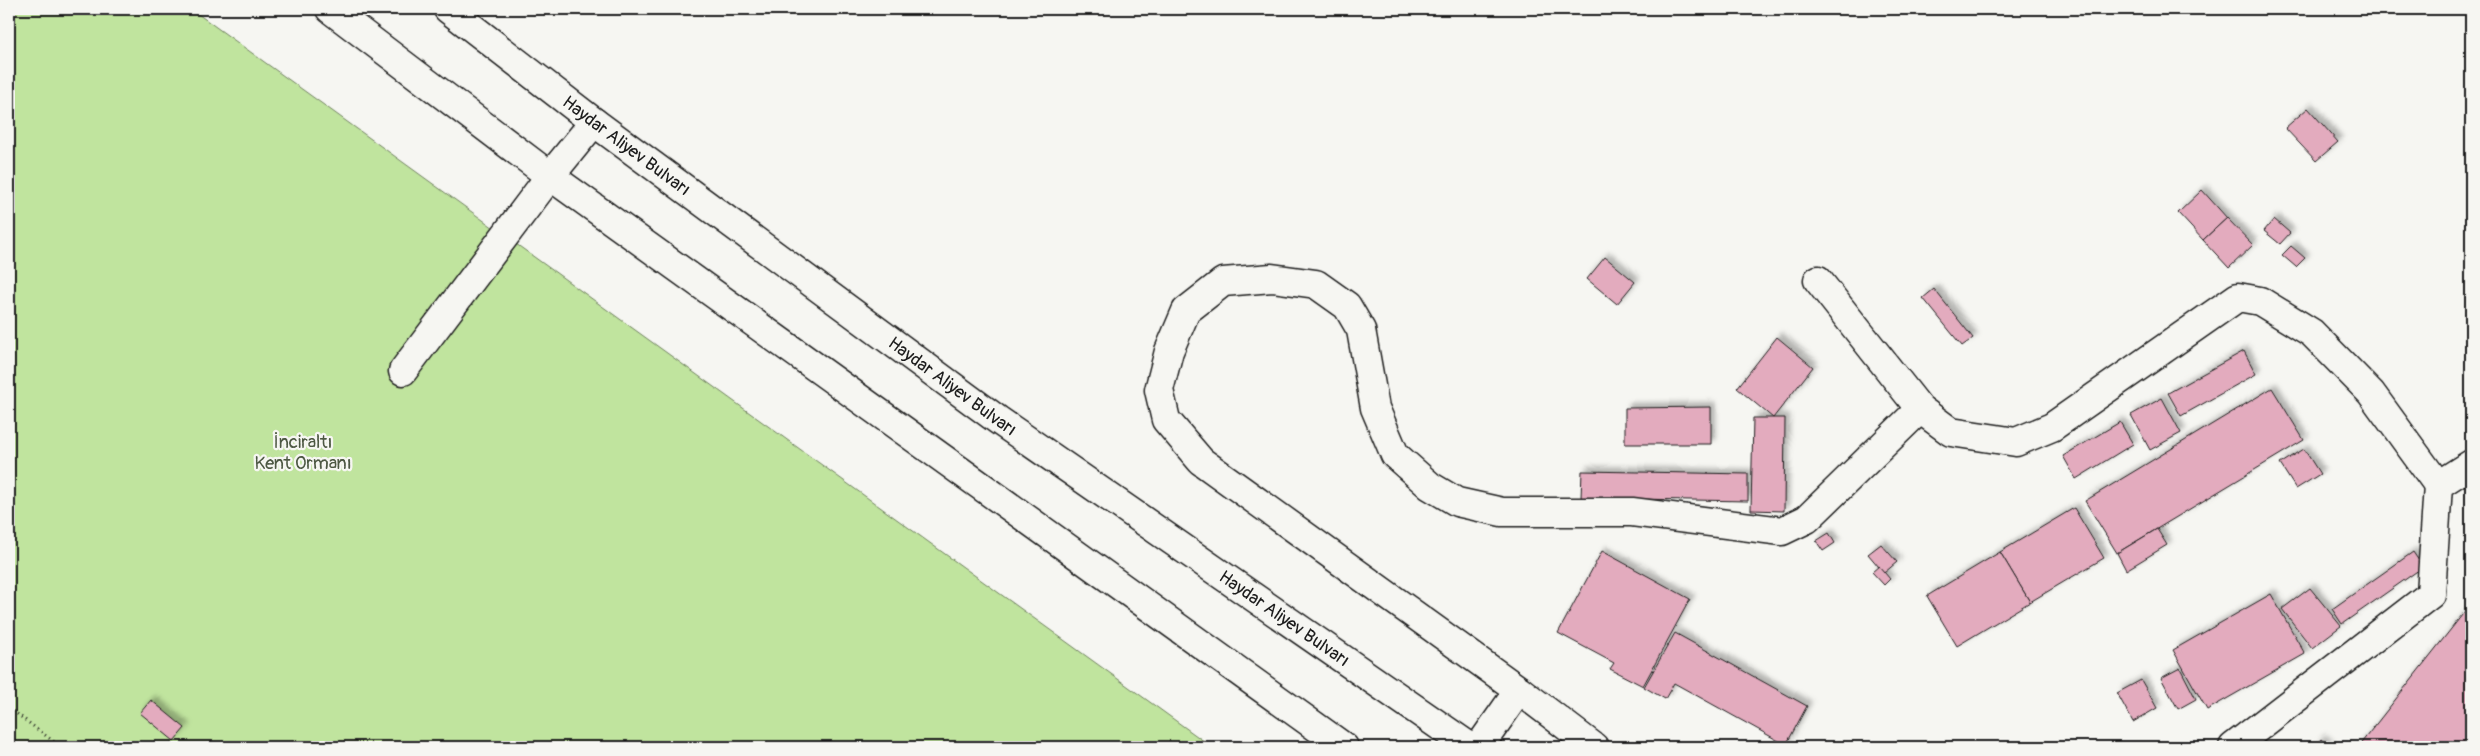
<svg xmlns="http://www.w3.org/2000/svg" width="2480" height="756" viewBox="0 0 2480 756" font-family="Pangolin,sans-serif">
	<defs>
		<filter id="shadow"><feDropShadow dx="4.5" dy="-4.5" stdDeviation="2.5" flood-color="#0004"/></filter>
	</defs>
	<rect width="100%" height="100%" fill="#f6f6f2"/>
	<filter id="ink" filterUnits="userSpaceOnUse"><feTurbulence type="fractalNoise" baseFrequency=".02" numOctaves="2"/><feDisplacementMap in="SourceGraphic" scale="10" xChannelSelector="R" yChannelSelector="G"/><feConvolveMatrix kernelMatrix="1 2 1 2 8 2 1 2 1" color-interpolation-filters="sRGB"/></filter>
	<g filter="url(#ink)">
		<!-- green -->
		<polygon fill="#c0e49e" stroke="#6e805d" points="9,9 191,9 1212,747 9,747"/>
		<!-- building -->
		<g fill="#e3abbe" stroke="#1c1c1c" filter="url(#shadow)">
			<polygon points="2308,108 2338,142 2316,161 2285,128"/>
			<polygon points="2202,190 2227,218 2203,240 2178,213"/>
			<polygon points="2227,218 2253,245 2229,268 2203,240"/>
			<polygon points="2274,219 2290,233 2280,244 2264,231"/>
			<polygon points="2291,246 2305,258 2296,267 2282,255"/>
			<polygon points="1605,257 1635,282 1617,304 1587,279"/>
			<polygon points="1934,289 1973,338 1962,346 1923,298"/>
			<polygon points="1777,337 1813,367 1773,418 1737,388"/>
			<polygon points="2244,351 2256,374 2181,416 2168,393"/>
			<polygon points="2272,388 2304,440 2117,553 2085,501"/>
			<polygon points="2162,398 2181,433 2150,450 2131,415"/>
			<polygon points="1711,407 1711,444 1625,444 1625,408"/>
			<polygon points="1753,418 1785,418 1784,511 1751,510"/>
			<polygon points="2120,422 2133,444 2076,479 2063,456"/>
			<polygon points="2304,449 2320,474 2296,489 2280,464"/>
			<polygon points="1582,471 1748,474 1748,501 1581,498"/>
			<polygon points="2074,508 2104,558 2030,602 2000,552"/>
			<polygon points="2157,529 2167,545 2126,570 2117,553"/>
			<polygon points="1829,533 1835,543 1823,551 1816,541"/>
			<polygon points="1881,544 1897,562 1884,573 1868,554"/>
			<polygon points="1602,551 1690,599 1643,686 1610,669 1614,663 1558,633"/>
			<polygon points="2000,552 2030,602 1957,646 1927,596"/>
			<polygon points="2413,552 2423,567 2342,624 2332,609"/>
			<polygon points="1879,566 1890,579 1884,585 1872,572"/>
			<polygon points="2310,588 2341,626 2312,648 2282,609"/>
			<polygon points="2271,594 2305,654 2207,710 2173,650"/>
			<polygon points="2466,610 2471,614 2471,687 2468,691 2471,694 2471,743 2468,747 2358,747"/>
			<polygon points="1675,633 1807,706 1786,745 1674,683 1665,699 1644,687"/>
			<polygon points="2180,668 2196,699 2178,709 2161,678"/>
			<polygon points="2141,680 2157,708 2133,722 2117,693"/>
			<polygon points="151,700 185,728 174,741 140,713"/>
			<polygon points="2321,739 2330,747 2314,747"/>
		</g>
		<g fill="none" stroke-linecap="round" stroke-linejoin="round">
			<!-- minor casing -->
			<g stroke="#1c1c1c" stroke-width="31">
				<g id="minor">
					<polyline points="1818,280 1920,409 1951,432 2016,442 2052,427 2238,297 2260,301 2312,333 2371,393 2438,485"/>
					<polyline points="403,371 550,176"/>
					<polyline points="1519,690 1201,461 1166,420 1159,390 1169,351 1186,311 1223,282 1272,278 1316,284 1347,306 1361,330 1375,408 1395,455 1430,486 1457,502 1502,512 1632,512 1782,531 1807,519 1920,409"/>
					<polyline points="1479,747 1519,690 1594,747"/>
					<polyline points="2233,747 2431,594 2438,485 2471,464"/>
				</g>
			</g>
			<!-- major casing -->
			<g stroke="#1c1c1c" stroke-width="31">
				<g id="major">
					<polyline points="330,9 550,176 1344,747"/>
					<path id="s1" d="M448 9 594 122 998 420 1470 747"/>
					<polyline points="550,176 594,122"/>
				</g>
			</g>
			<!-- path -->
			<polyline stroke="#1c1c1c" stroke-width="3" stroke-dasharray="1 4" stroke-linecap="butt" points="9,708 61,747"/>
			<!-- minor -->
			<use href="#minor" stroke="#f6f6f2" stroke-width="28"/>
			<!-- major -->
			<use href="#major" stroke="#f6f6f2" stroke-width="28"/>
		</g>
	</g>
	<g text-anchor="middle" dominant-baseline="central" stroke-width="4.5" stroke-linejoin="round" paint-order="stroke">
		<!-- street labels -->
		<g font-size="18" fill="#1c1c1c" stroke="#f6f6f2">
			<text stroke="none"><textPath href="#s1" startOffset="225">Haydar Aliyev Bulvarı</textPath></text>
			<text stroke="none"><textPath href="#s1" startOffset="630">Haydar Aliyev Bulvarı</textPath></text>
			<text stroke="none"><textPath href="#s1" startOffset="1035">Haydar Aliyev Bulvarı</textPath></text>
		</g>
		<!-- park labels -->
		<g font-size="18" fill="#4d5843" stroke="#f6f6f2">
			<text x="303" y="442">İnciraltı<tspan x="303" dy="21">Kent Ormanı</tspan></text>
		</g>
	</g>
	<!-- margin -->
	<rect width="2480" height="756" fill="none" stroke="#f6f6f2" stroke-width="30"/>
	<rect x="15" y="15" width="2450" height="726" fill="none" stroke="#1c1c1c" stroke-width="2" filter="url(#ink)"/>
</svg>
